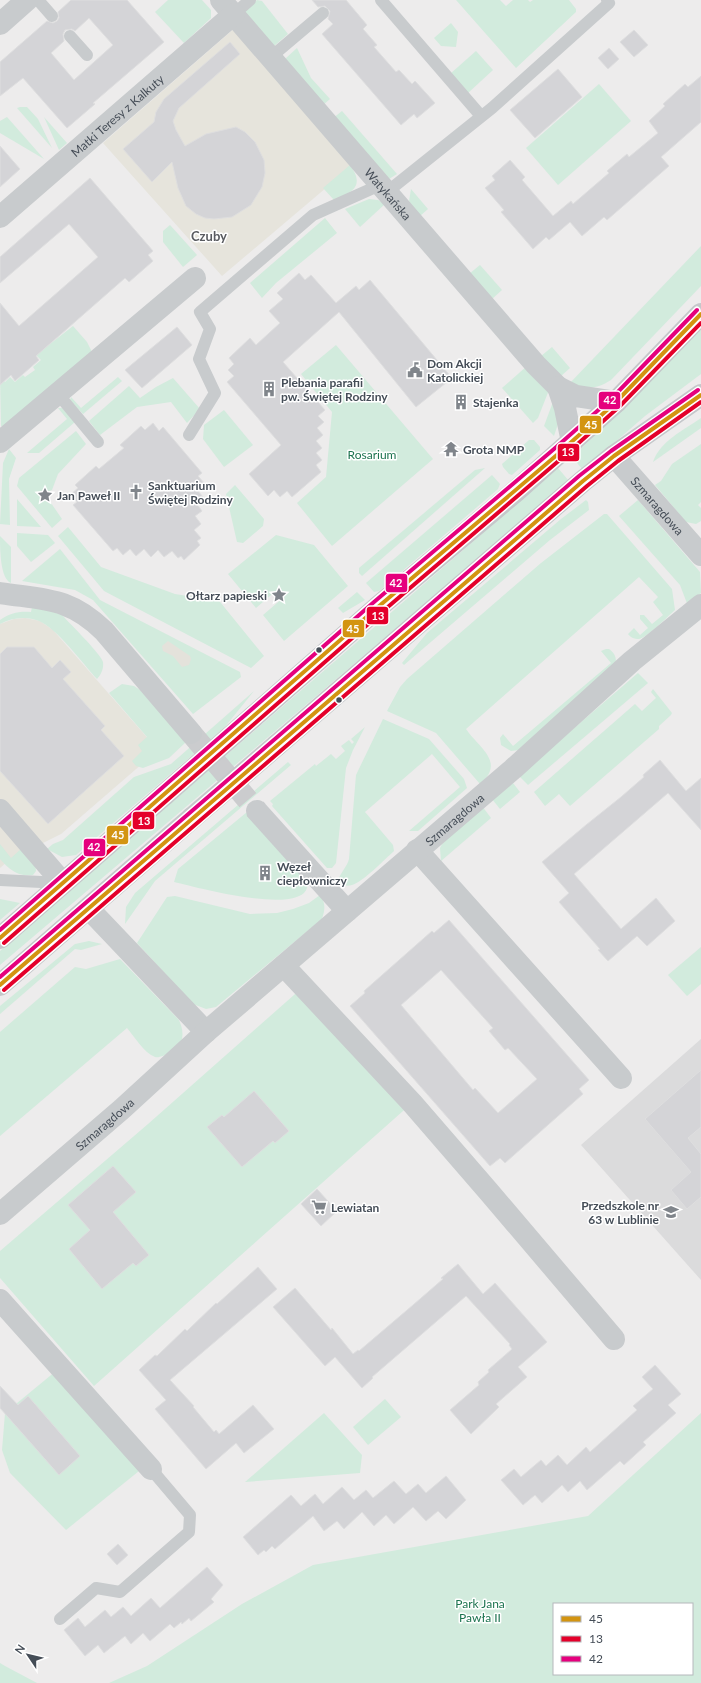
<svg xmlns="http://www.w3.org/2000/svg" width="701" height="1683" viewBox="0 0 701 1683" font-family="Lato,sans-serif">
	<rect width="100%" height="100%" fill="#edecec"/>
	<!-- commercial -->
	<g fill="#e6e4dc">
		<polygon points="236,27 353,165 222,276 103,143"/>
		<polygon points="25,618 40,621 53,630 158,750 61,834 9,860 0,868 0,624 14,619"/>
	</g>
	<!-- education -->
	<polygon fill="#dbdbdc" points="701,1039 701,1280 581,1145"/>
	<!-- green -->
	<g fill="#d2ebdd" fill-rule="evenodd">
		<polygon points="168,0 202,0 211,10 211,18 184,43 155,12"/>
		<polygon points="257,0 262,1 288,34 273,47 245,12 246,9"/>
		<polygon points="456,0 500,0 506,6 513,0 528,0 530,2 533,0 569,0 576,9 576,12 516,68"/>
		<polygon points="451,23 458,32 456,47 441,46 434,38"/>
		<polygon points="297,48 311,78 330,99 323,105 285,59"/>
		<polygon points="476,51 493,70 468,93 450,74"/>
		<polygon points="599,84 631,121 558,185 526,148"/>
		<polygon points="20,107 27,107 38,119 52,148 17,108"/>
		<polygon points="342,111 397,174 389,179 332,119"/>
		<polygon points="7,117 44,159 0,133 0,121"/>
		<polygon points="44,117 67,143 59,150"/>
		<path d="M350 165C365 186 353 192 334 200L323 188Z"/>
		<polygon points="411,189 428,209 419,217 409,201"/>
		<polygon points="369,199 378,200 385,204 360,227 345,209"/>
		<polygon points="325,218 337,233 276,283 262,298 250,283"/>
		<polygon points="170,225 197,255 183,267 163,242 163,231"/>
		<path d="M701 246V286L611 380C595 390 588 389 570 383Z"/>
		<polygon points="480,265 502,290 492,299 469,274"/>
		<polygon points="73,326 87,342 92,352 4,426 1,426 0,376 5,382 10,377 15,382 23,375 25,377 35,370 33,367 41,360 36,355"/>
		<polygon points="701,329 701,374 645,416 583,470 572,457 640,392"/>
		<polygon points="336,345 433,459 332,546 297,503 326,477 332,412 301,374"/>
		<polygon points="552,347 570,368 560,377 541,356"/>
		<polygon points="527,366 549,390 538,418 533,423 502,388"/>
		<polygon points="118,377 122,381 83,414 70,400 71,397 81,408"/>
		<polygon points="173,378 200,409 187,423 171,402 137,407 100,435 89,421 129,386 140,398 156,387"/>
		<polygon points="554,399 559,421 554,436 544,426"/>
		<polygon points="58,408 62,408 75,422 39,453 27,453 67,419"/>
		<polygon points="224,410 253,445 224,467 203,439 204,425"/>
		<path d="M701 418V428L653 462C660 441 684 430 701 418Z"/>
		<polygon points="76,431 86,444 58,474 52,490 41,494 51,503 62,519 52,528 17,486 19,478"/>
		<polygon points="529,440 534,440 540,447 540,450 512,475 509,474 503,467 502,464"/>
		<polygon points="701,444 701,502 698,505 701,508 701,521 696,524 686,522 655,485 661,481 672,464"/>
		<polygon points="9,449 16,458 9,479 10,525 0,524 3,463"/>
		<polygon points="485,468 362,576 359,573 359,568 475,470"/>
		<polygon points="558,468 569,481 0,965 0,951"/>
		<polygon points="492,475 500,484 498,489 379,591 374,592 366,583"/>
		<polygon points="235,485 264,519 263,526 243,543 237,542 226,494"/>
		<polygon points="17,499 41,527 17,526"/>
		<polygon points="586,500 588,502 589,510 550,540 404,665 402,663 427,633 561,519"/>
		<polygon points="638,500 700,572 701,593 688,606 680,585 619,516"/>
		<path d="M604 514H607L672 589 675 610C667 617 648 637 639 639 634 639 630 637 628 634L634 628 640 635 648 628 640 619V615H644L652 624 663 615 653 602 658 597 639 577 466 729C479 748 506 762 480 784L436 733 387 711 388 709 400 687 407 679 541 563Z"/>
		<polygon points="68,527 101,567 175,594 194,597 212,592 264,656 251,668 104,591 58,536"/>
		<polygon points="17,533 48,535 55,543 31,562 17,546"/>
		<polygon points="276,535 314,545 348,586 284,641 263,615 284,597 278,589 256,608 228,574"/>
		<path d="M0 536 11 547V583C0 579 0 549 0 536Z"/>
		<polygon points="60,549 100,600 240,672 241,677 193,714 93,600 75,590 22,581"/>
		<polygon points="357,592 365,600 343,613 338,608"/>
		<path d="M32 607 59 612 64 617C72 626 100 653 103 662 104 668 101 675 97 679 83 664 57 628 39 621 27 616 12 617 0 624V620C10 613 19 611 31 612Z"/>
		<path d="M606 649H609C616 654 617 659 615 667L519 750 511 751 501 745 500 738 503 734 513 746 611 663 601 651Z"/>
		<polygon points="638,673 648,683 528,785 520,777 522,773"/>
		<polygon points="122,684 134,686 140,690 186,742 169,758 143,768 136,766 132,761 142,751 138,745 147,737 109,693"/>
		<polygon points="653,689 672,713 671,715 659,726 659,729 570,806 559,794 545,806 534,792 635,704 642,711 656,698 651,692"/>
		<polygon points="254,691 224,728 76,855 62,857 47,849 53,844 63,840 134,777 171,764"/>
		<path d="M383 719 429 739 464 779 467 788 418 831H409L460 787 432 754 365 812 393 845 394 851C385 859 363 882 352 885 347 887 342 885 338 881 340 873 347 867 349 859L356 775Z"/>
		<polygon points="365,727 353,750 346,768 336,863 332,868 327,868 272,806 273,804 270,801 315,764 316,766 331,754 336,759 345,751 341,746 349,740 352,744 354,742 351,739"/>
		<polygon points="288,762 291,765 155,881 125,924 126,907 135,893"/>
		<polygon points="513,783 520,792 500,809 492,799"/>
		<polygon points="482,806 491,818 441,861 440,848 442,844"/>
		<path d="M247 812 308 881C308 885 307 890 304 893 284 911 199 888 174 882L178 869Z"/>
		<path d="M0 844 11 858 21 849 35 863 36 871 33 875C18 877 10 870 0 859Z"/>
		<path d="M320 895C326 903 325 910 322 919L216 1007 206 1009 193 1004 137 943 167 897 175 896 250 914 277 913 293 909 309 903Z"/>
		<polygon points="0,899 20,903 0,920"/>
		<polygon points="89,941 102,944 81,950 75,949 0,1014 0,1006 69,949 75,944"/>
		<polygon points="701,947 701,984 687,996 668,975"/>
		<path d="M120 959 179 1020C182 1027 184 1034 181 1042 178 1048 162 1059 155 1057 143 1052 135 1037 127 1028L0 1136V1032L75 967 86 969Z"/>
		<polygon points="303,987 412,1103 94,1386 0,1278 0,1251 148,1124"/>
		<polygon points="56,1371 139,1471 66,1530 10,1473 2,1450 5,1413"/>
		<polygon points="385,1399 401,1417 368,1445 353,1427"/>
		<polygon points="324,1413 362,1455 360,1473 245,1482"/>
		<path d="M701 1413V1683H109L147 1666 242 1604 313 1565 588 1516ZM554 1604H692V1674H554Z"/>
		<polygon points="0,1663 5,1666 37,1683 0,1683"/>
	</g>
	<!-- sand -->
	<polygon fill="#e4e2db" points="168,641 190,656 191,659 189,665 182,667 173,656 163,651 162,646"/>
	<!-- building -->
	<g fill="#d4d4d7" stroke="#dededf" fill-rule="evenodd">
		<path d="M71 0H127L164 42 93 103 95 104 67 128 23 78 0 96V62L47 21 53 23 57 21 59 18 58 12ZM89 18 113 45 74 80 51 53 64 41 63 34 65 30 72 29 75 31Z"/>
		<polygon points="312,0 346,0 367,25 363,29 377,45 374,47 396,72 399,70 412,84 415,81 435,103 417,118 414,114 401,125 322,34 333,24 328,19 330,11 325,6 318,7"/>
		<polygon points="634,30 648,45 634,57 620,42"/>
		<polygon points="230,42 240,54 179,108 173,121 176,130 185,146 206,134 236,127 245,132 255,142 264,160 265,173 262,187 251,205 232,217 214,219 205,218 196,214 186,206 178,188 172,162 152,182 123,149 154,122 156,112 164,99"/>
		<polygon points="609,48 619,59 608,69 598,58"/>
		<polygon points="558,69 582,97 535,138 510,110"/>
		<polygon points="701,76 701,122 661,157 669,166 607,220 604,217 582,236 570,222 549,240 546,237 533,249 501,212 504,210 485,188 495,180 492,176 510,160 525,177 522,180 553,216 571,201 573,204 609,173 607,171 627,154 629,157 658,133 649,121 665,106 663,104 685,84 688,87"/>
		<polygon points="0,146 20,169 0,187"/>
		<polygon points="90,178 153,251 148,255 153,261 129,282 125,278 36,356 39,360 15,381 11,375 0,385 0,303 19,326 98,257 69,224 0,283 0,257"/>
		<polygon points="299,273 305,280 311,275 336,303 356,286 359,290 370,280 452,378 416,407 339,312 283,362 325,410 318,416 324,422 317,428 323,435 316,441 322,448 316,453 322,460 316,465 321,472 292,497 287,491 280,497 274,490 268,496 249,474 281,445 227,382 234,376 228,370 234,364 229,358 250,338 256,345 280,323 269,311 283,299 277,293"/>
		<polygon points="177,327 192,345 142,388 125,370"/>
		<polygon points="153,423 159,431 163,427 202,473 198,476 204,483 197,490 203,497 196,503 202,511 195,516 201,524 194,530 201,538 197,541 200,545 184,560 181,556 178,558 172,551 164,557 158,550 151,557 144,549 136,556 130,549 123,555 117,548 113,551 73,505 77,502 70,495 78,488 75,485 96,466 99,469 124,448 120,445 141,426 145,430"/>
		<polygon points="7,647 34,647 52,668 60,660 71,672 63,679 105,726 101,730 124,756 48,824 0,771 0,654"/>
		<polygon points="660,760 686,791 701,778 701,830 668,793 574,874 621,929 656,898 675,921 647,946 637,936 608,961 598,950 600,949 559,902 569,893 542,862 586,825 621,797 644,777 643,775"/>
		<path d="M449 920 589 1080 579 1089 583 1094 505 1163 500 1158 490 1166 350 1006 365 993 364 991 432 931 434 933ZM441 970 493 1028 489 1031 505 1050 508 1048 537 1079 498 1113 475 1088 473 1090 401 1005Z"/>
		<polygon points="701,1070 701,1127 688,1138 701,1154 701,1197 687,1209 671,1190 691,1172 645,1119"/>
		<polygon points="254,1091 289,1131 275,1143 273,1141 242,1167 207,1127 222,1115 224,1117"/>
		<polygon points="113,1166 136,1192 113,1212 149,1255 136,1266 133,1263 102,1289 69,1249 90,1230 68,1205"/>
		<polygon points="317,1189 337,1211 321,1226 301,1204"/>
		<polygon points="458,1264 483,1294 495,1283 547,1342 518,1367 527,1377 496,1404 499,1407 471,1434 450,1410 479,1385 478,1382 489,1372 488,1370 512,1349 509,1345 510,1344 466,1296 372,1377 373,1378 362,1388 335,1357 325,1366 273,1307 295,1288 331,1330 332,1328 353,1354 358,1350 359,1351 413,1305 443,1279 441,1278"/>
		<polygon points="258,1267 277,1289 170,1380 194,1406 193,1407 214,1432 216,1430 219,1434 253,1405 274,1429 244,1453 236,1443 206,1469 155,1409 166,1400 139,1370 155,1355 157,1356 185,1329 187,1331 216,1303 217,1304"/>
		<polygon points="655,1365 681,1394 668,1405 676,1413 643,1442 646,1445 624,1465 620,1461 587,1490 580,1481 568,1492 562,1485 542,1503 535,1495 523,1505 501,1480 514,1469 521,1477 541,1460 546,1466 558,1455 567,1465 586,1447 590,1452 637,1410 633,1406 653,1389 642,1377"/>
		<polygon points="0,1386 18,1405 28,1396 80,1456 59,1475 0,1408"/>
		<polygon points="446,1476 466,1500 446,1519 438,1511 426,1521 413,1507 394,1524 386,1515 374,1526 362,1512 344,1529 337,1521 324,1531 313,1516 275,1549 272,1546 266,1552 264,1550 258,1555 243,1537 291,1495 301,1506 315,1494 323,1504 342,1487 354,1500 366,1490 373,1498 394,1481 406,1494 418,1484 426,1493"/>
		<polygon points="118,1544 128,1555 117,1565 107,1554"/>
		<polygon points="207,1567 223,1585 211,1599 214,1602 191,1621 189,1618 182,1624 181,1622 174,1628 170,1624 150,1641 143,1633 131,1644 125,1636 104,1653 98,1645 85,1656 64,1630 78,1618 85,1627 105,1610 111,1617 123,1607 131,1616 151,1598 160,1608"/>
	</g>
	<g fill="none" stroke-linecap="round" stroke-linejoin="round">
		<!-- street-tunnel -->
		<polyline stroke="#cbccce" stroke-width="22" stroke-dasharray="22 11" stroke-linecap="butt" points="191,733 257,811"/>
		<!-- lane -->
		<g stroke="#c8cbcd" stroke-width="12">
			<polyline points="38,0 52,16"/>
			<polyline points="381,0 481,116"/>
			<polyline points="234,14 250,0"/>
			<polyline points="70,36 87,55"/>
			<polyline points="271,57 323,13"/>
			<polyline points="387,192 492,108 609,3 607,0"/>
			<polyline points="58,394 98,442"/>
			<polyline points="189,435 215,393 199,359 210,329 200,312 313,215 380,185"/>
			<polyline points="0,880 62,883"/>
			<polyline points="60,1619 96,1588 120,1592 189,1532 190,1515 151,1469"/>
		</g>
		<!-- street -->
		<g stroke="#c8cbcd" stroke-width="22">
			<path id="s1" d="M221 0 536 365 558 387"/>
			<polyline points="0,24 27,0"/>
			<path id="s2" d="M0 217 234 14"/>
			<polyline points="0,442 195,278"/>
			<polyline points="572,442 565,408 558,387 576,396 616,402"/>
			<path id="s3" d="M614 456 701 555"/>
			<path d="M0 593C45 600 69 597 104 631L191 733"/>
			<polyline points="0,810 63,883"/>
			<polyline points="257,811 347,911"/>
			<polyline points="417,850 621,1078"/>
			<polyline points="89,909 206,1032"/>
			<polyline points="284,966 412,1103 489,1192 614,1339"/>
			<path id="s4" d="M0 1214 122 1109 206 1032 513 769 632 661 701 605"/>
			<polyline points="0,1300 151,1469"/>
		</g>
		<!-- primary -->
		<g stroke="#c5c7ca" stroke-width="22">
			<polyline points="253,717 378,607 516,491 616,402 701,314"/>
			<polyline points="277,745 583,481 614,456 701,395"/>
			<polyline points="0,938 164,795"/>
			<polyline points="0,985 192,818"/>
		</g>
		<!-- primary-bridge -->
		<g stroke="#c5c7ca" stroke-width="22">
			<polyline points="164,795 253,717"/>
			<polyline points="192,818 277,745"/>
		</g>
		<!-- bus-1 casing -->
		<g stroke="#fff" stroke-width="7">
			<g id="bus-1">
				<polyline points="0,938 378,607 558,454 616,402 701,314"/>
				<polyline points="0,985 583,481 614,456 701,395"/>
			</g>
		</g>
		<!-- bus-2 casing -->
		<g stroke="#fff" stroke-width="7">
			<g id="bus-2">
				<polyline points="4,943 382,612 562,458 620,406 701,323"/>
				<polyline points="4,990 587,486 618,461 701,402"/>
			</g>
		</g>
		<!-- bus-3 casing -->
		<g stroke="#fff" stroke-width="7">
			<g id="bus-3">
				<polyline points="0,930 374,602 554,449 612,398 697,310"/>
				<polyline points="0,977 579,476 611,451 698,390"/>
			</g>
		</g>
		<!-- bus-1 -->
		<use href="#bus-1" stroke="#d39411" stroke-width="4"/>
		<!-- bus-2 -->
		<use href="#bus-2" stroke="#e4002b" stroke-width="4"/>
		<!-- bus-3 -->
		<use href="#bus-3" stroke="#e5007d" stroke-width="4"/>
	</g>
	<!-- icons -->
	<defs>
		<g id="civic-bare" transform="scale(1.2)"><path d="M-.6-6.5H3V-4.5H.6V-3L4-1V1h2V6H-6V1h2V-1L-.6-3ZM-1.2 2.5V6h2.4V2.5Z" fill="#80858b" stroke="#fff" stroke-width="2.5" paint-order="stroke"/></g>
		<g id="building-bare" transform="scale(1.2)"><path d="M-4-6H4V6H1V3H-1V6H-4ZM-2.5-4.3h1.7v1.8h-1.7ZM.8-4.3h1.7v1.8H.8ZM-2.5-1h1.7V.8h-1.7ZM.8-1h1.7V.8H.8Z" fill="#80858b" stroke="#fff" stroke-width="2.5" paint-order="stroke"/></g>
		<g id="temple-bare" transform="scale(1.2)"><path d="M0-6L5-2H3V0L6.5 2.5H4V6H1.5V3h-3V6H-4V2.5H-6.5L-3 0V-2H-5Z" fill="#80858b" stroke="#fff" stroke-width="2.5" paint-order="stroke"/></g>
		<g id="church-bare" transform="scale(1.2)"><path d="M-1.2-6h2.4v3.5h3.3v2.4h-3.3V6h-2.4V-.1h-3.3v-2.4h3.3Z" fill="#80858b" stroke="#fff" stroke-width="2.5" paint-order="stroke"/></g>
		<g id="sight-bare" transform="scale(1.2)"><path d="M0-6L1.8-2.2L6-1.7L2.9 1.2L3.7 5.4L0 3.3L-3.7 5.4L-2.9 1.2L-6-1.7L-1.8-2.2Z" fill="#80858b" stroke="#fff" stroke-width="2.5" paint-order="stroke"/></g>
		<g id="supermarket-bare" transform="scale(1.2)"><path d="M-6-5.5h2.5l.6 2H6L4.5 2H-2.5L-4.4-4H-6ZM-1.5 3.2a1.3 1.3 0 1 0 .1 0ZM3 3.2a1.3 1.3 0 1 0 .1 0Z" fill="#80858b" stroke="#fff" stroke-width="2.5" paint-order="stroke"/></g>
		<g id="school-bare" transform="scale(1.2)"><path d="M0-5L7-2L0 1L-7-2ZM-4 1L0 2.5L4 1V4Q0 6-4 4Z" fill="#80858b" stroke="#fff" stroke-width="2.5" paint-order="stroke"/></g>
	</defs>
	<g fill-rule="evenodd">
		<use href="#civic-bare" x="415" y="370"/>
		<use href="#building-bare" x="269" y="389"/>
		<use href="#building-bare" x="461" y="402"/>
		<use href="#temple-bare" x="451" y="449"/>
		<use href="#church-bare" x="136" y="492"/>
		<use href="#sight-bare" x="45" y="495"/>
		<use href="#sight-bare" x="279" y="595"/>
		<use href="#building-bare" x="265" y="873"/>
		<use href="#supermarket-bare" x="319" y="1207"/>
		<use href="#school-bare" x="671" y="1212"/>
	</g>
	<!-- markers -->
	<g fill="#454d57" stroke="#fff" stroke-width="1.5">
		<circle cx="319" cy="650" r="3.5"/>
		<circle cx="339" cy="700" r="3.5"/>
	</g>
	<g text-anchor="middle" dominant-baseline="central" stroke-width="3" stroke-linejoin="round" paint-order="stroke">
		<!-- street labels -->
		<g font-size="12" fill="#454d57" stroke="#fff">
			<text stroke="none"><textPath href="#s2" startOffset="155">Matki Teresy z Kalkuty</textPath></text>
			<text stroke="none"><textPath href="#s1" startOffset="256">Watykańska</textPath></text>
			<text stroke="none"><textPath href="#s3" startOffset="66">Szmaragdowa</textPath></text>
			<text stroke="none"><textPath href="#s4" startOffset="602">Szmaragdowa</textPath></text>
			<text stroke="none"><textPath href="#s4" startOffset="138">Szmaragdowa</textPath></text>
		</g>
		<!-- poi labels -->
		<g font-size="12" font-weight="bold" fill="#454d57" stroke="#fff" text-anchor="start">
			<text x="427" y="363">Dom Akcji<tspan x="427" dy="14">Katolickiej</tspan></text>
			<text x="281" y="382">Plebania parafii<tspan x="281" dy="14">pw. Świętej Rodziny</tspan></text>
			<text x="473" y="402">Stajenka</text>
			<text x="463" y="449">Grota NMP</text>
			<text x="148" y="485">Sanktuarium<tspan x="148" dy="14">Świętej Rodziny</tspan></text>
			<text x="57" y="495">Jan Paweł II</text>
			<text x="267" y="595" text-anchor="end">Ołtarz papieski</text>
			<text x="277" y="866">Węzeł<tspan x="277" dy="14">ciepłowniczy</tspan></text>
			<text x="659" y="1205" text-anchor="end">Przedszkole nr<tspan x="659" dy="14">63 w Lublinie</tspan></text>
			<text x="331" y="1207">Lewiatan</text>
		</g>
		<!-- park labels -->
		<g font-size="12" fill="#1c734f" stroke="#fff">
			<text x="372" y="454">Rosarium</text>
			<text x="480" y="1603">Park Jana<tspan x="480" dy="14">Pawła II</tspan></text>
		</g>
		<!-- neighbourhood labels -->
		<g font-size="13" font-weight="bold" fill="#595b60" stroke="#fff">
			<text x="209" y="236">Czuby</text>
		</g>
	</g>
	<g stroke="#fff" stroke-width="1.5">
		<rect x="598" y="391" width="23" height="19" rx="4" fill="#e5007d"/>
		<rect x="579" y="415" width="23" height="19" rx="4" fill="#d39411"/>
		<rect x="557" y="443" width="23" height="19" rx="4" fill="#e4002b"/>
		<rect x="385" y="573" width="23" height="20" rx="4" fill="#e5007d"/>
		<rect x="366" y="606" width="23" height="19" rx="4" fill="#e4002b"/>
		<rect x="342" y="619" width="23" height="19" rx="4" fill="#d39411"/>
		<rect x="132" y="811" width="23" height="19" rx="4" fill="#e4002b"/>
		<rect x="106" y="825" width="23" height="20" rx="4" fill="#d39411"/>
		<rect x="83" y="838" width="23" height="19" rx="4" fill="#e5007d"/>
	</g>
	<g font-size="11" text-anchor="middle" font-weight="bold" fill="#fff">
		<text x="610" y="404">42</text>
		<text x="591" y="429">45</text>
		<text x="568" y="456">13</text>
		<text x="396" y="587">42</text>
		<text x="378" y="620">13</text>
		<text x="353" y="633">45</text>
		<text x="144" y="825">13</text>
		<text x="118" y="839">45</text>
		<text x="94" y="851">42</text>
	</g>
	<!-- legend -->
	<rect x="553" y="1603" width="140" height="72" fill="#ffffff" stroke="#b5b8bc"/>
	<rect x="561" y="1616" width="20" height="6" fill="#d39411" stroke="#b5b8bc"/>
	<text x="589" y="1623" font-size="12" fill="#454d57">45</text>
	<rect x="561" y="1636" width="20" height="6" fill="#e4002b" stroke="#b5b8bc"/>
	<text x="589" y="1643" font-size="12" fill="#454d57">13</text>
	<rect x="561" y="1656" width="20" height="6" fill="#e5007d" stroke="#b5b8bc"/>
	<text x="589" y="1663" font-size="12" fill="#454d57">42</text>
	<!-- north arrow -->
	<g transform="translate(28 1655) rotate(305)" stroke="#ffffff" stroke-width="3" paint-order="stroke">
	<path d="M0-3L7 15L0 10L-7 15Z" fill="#454d57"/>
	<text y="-6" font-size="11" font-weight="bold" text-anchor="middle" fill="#454d57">N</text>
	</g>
</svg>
